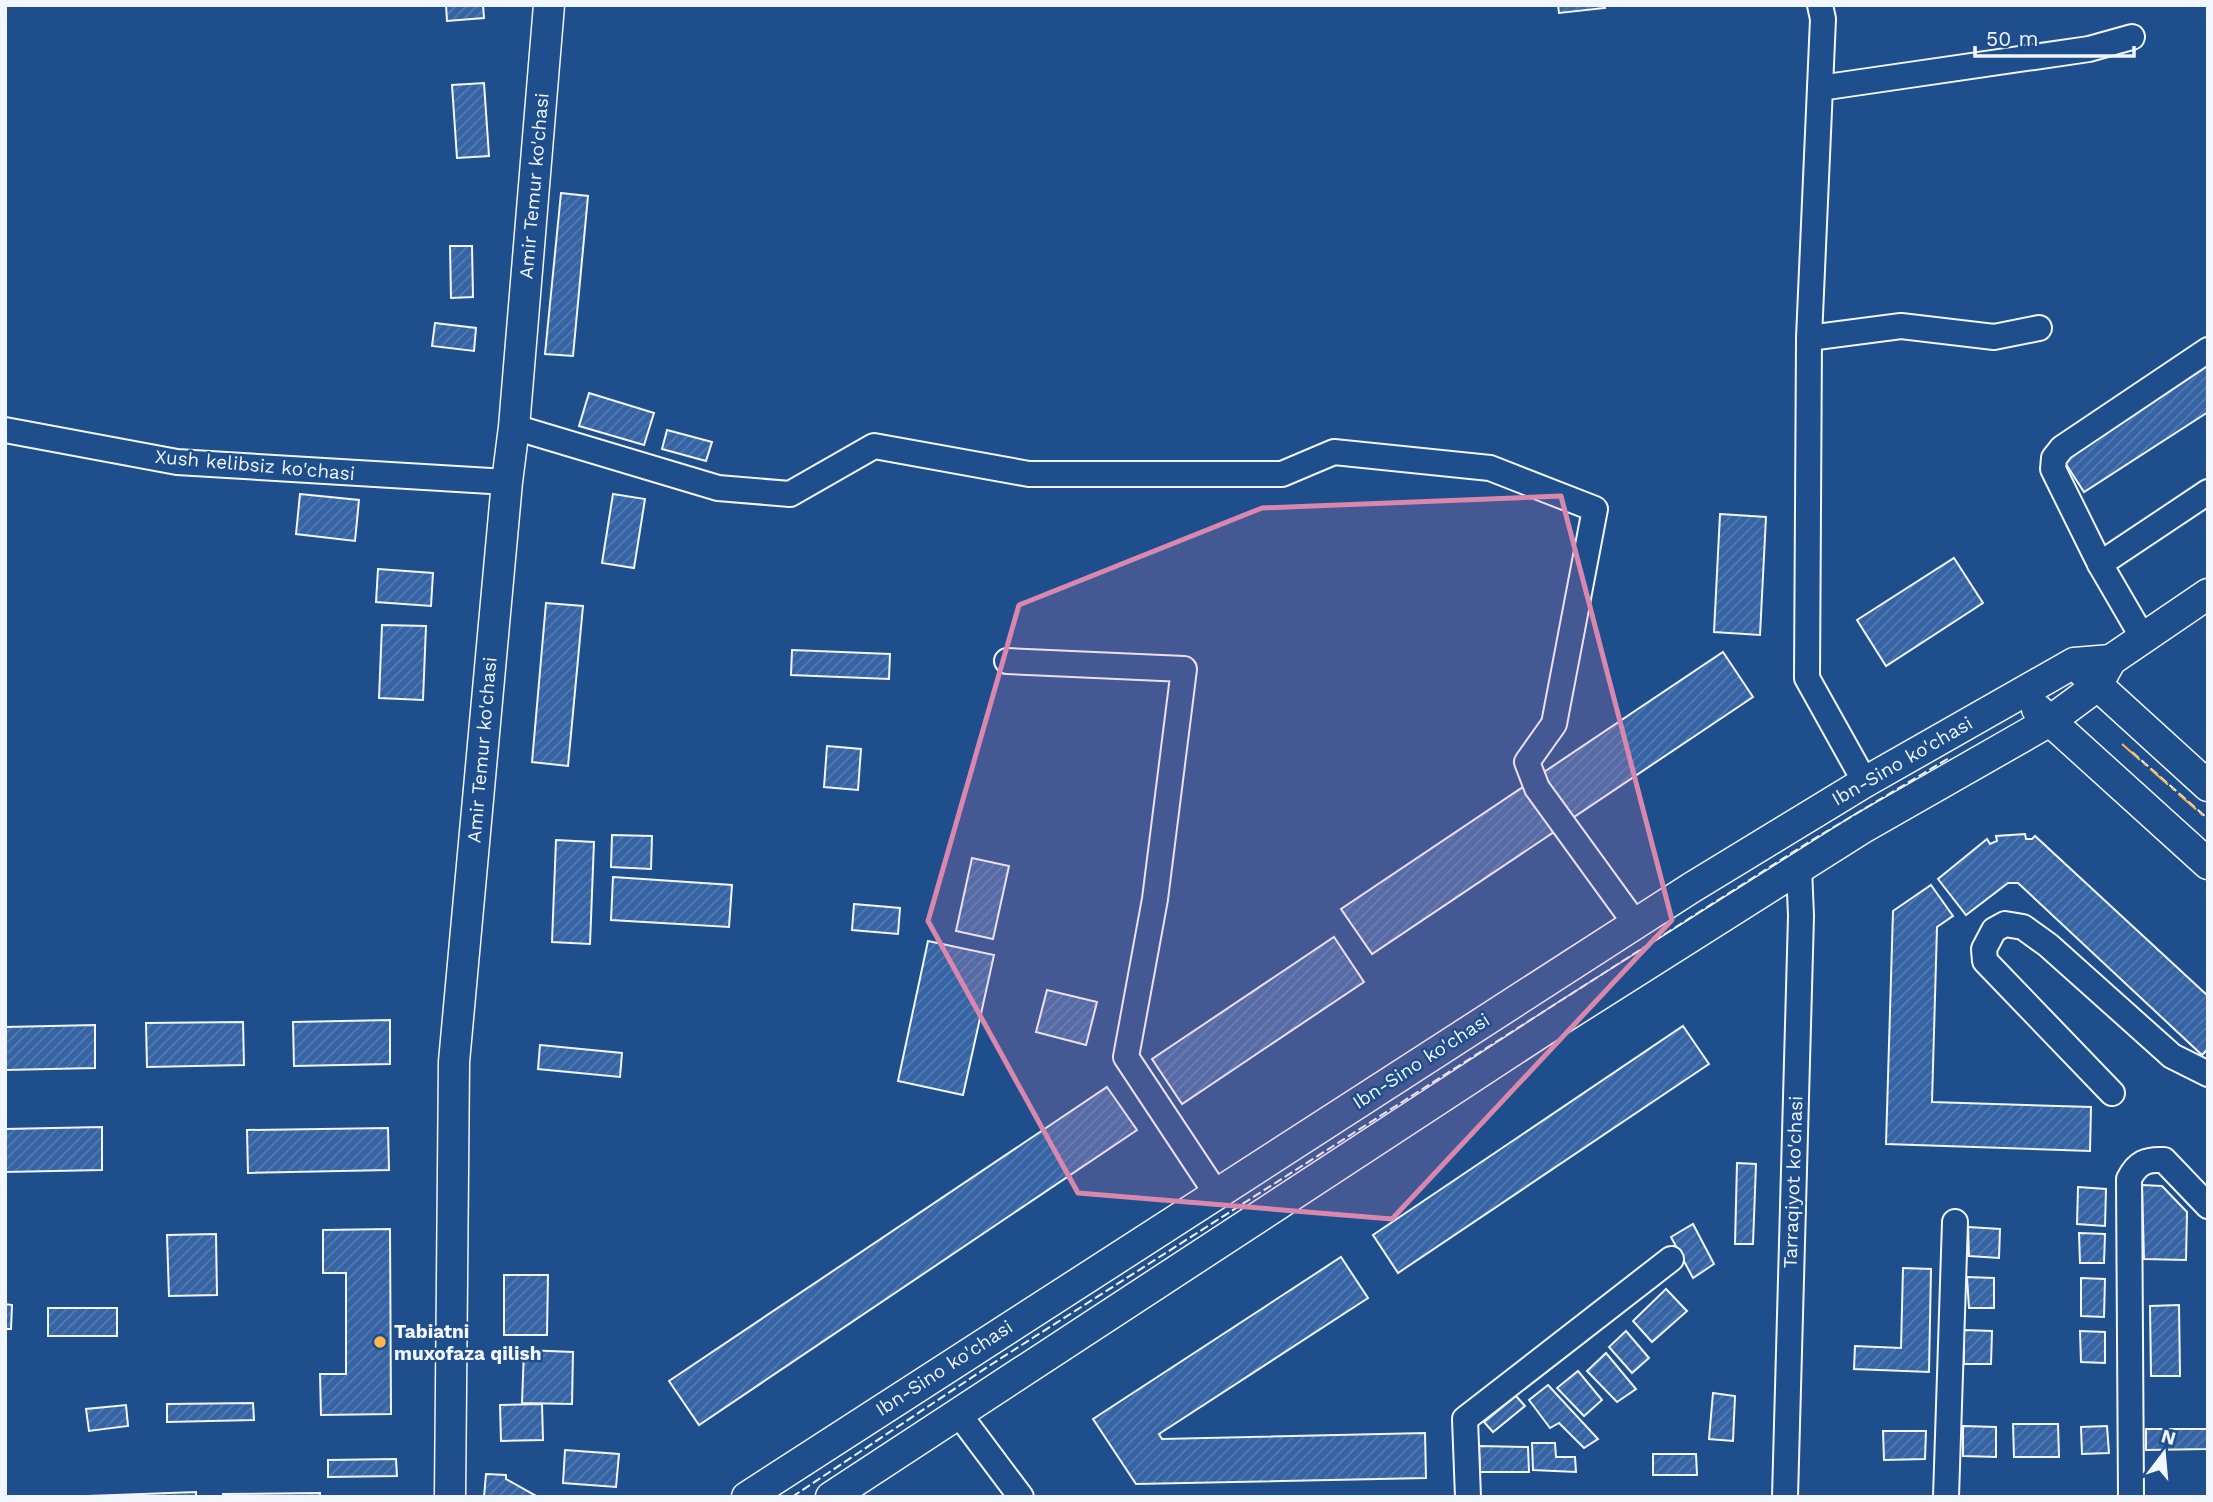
<svg xmlns="http://www.w3.org/2000/svg" width="2213" height="1502" viewBox="0 0 2213 1502" font-family="'Work Sans',sans-serif">
	<defs>
		<pattern id="building-hatch" width="6" height="6" patternUnits="userSpaceOnUse" patternTransform="scale(1.75)"><rect width="6" height="6" fill="#3563a3"/><path d="M-1 1l2-2M0 6l6-6M5 7l2-2" fill="none" stroke="#537ab1"/></pattern>
	</defs>
	<rect width="100%" height="100%" fill="#1f4e8c"/>
	<!-- building -->
	<g fill="url(#building-hatch)" stroke="#f2f6ff" stroke-width="2">
		<polygon points="446,5 483,5 484,18 447,21"/>
		<polygon points="1558,5 1604,5 1605,8 1559,13"/>
		<polygon points="484,83 489,156 457,158 452,85"/>
		<polygon points="561,193 588,196 573,356 545,354"/>
		<polygon points="450,246 472,246 473,297 451,298"/>
		<polygon points="435,323 476,328 474,351 432,346"/>
		<polygon points="2208,364 2208,412 2084,492 2062,458"/>
		<polygon points="589,393 654,413 644,445 579,426"/>
		<polygon points="667,430 712,442 706,461 662,449"/>
		<polygon points="300,494 359,500 355,541 296,534"/>
		<polygon points="613,494 645,499 634,568 602,563"/>
		<polygon points="1720,514 1766,517 1760,635 1714,632"/>
		<polygon points="1954,558 1983,603 1886,666 1857,620"/>
		<polygon points="378,569 433,573 431,606 376,602"/>
		<polygon points="546,603 583,606 568,766 532,762"/>
		<polygon points="382,625 426,626 423,700 379,698"/>
		<polygon points="792,650 890,654 889,679 791,675"/>
		<polygon points="1723,652 1753,697 1571,819 1541,774"/>
		<polygon points="827,746 861,749 858,790 824,787"/>
		<polygon points="1523,787 1554,832 1372,954 1341,909"/>
		<polygon points="2025,834 2026,839 2032,839 2035,836 2208,996 2208,1049 2202,1055 2018,883 2008,883 1966,915 1938,879 1987,839 1990,844 1997,841 1996,836"/>
		<polygon points="612,835 652,836 651,869 611,867"/>
		<polygon points="556,840 594,842 590,944 552,942"/>
		<polygon points="972,858 1009,866 993,939 956,931"/>
		<polygon points="613,877 732,885 729,927 611,920"/>
		<polygon points="1931,885 1953,916 1937,927 1932,1102 2091,1107 2090,1151 1886,1144 1893,911"/>
		<polygon points="854,904 900,908 898,934 852,930"/>
		<polygon points="1334,937 1364,982 1182,1104 1152,1059"/>
		<polygon points="928,941 994,955 963,1095 898,1081"/>
		<polygon points="1047,990 1097,1002 1086,1045 1036,1032"/>
		<polygon points="390,1020 390,1064 294,1066 293,1022"/>
		<polygon points="243,1022 244,1065 147,1067 146,1023"/>
		<polygon points="95,1025 95,1068 5,1070 5,1027"/>
		<polygon points="1683,1026 1709,1064 1398,1273 1373,1235"/>
		<polygon points="540,1045 622,1053 620,1077 538,1069"/>
		<polygon points="1107,1087 1137,1130 699,1425 669,1381"/>
		<polygon points="102,1127 102,1170 5,1172 5,1129"/>
		<polygon points="388,1128 389,1170 248,1173 247,1130"/>
		<polygon points="1737,1163 1756,1164 1753,1244 1735,1244"/>
		<polygon points="2142,1185 2162,1186 2187,1212 2186,1260 2144,1259"/>
		<polygon points="2078,1187 2106,1189 2105,1226 2077,1224"/>
		<polygon points="1693,1224 1714,1264 1693,1278 1671,1237"/>
		<polygon points="1968,1227 2000,1229 1999,1258 1969,1256"/>
		<polygon points="390,1229 391,1414 321,1415 320,1374 346,1374 346,1273 323,1273 323,1230"/>
		<polygon points="2079,1233 2105,1234 2104,1263 2080,1263"/>
		<polygon points="216,1234 217,1295 169,1296 167,1235"/>
		<polygon points="1341,1257 1368,1298 1159,1434 1162,1439 1425,1433 1426,1478 1136,1484 1093,1419"/>
		<polygon points="1903,1268 1931,1269 1929,1372 1854,1369 1855,1346 1901,1348"/>
		<polygon points="504,1275 548,1275 547,1335 504,1335"/>
		<polygon points="1967,1277 1994,1278 1994,1308 1969,1308"/>
		<polygon points="2081,1278 2105,1279 2104,1317 2081,1316"/>
		<polygon points="1666,1289 1687,1311 1652,1342 1633,1321"/>
		<polygon points="5,1304 12,1305 11,1329 5,1329"/>
		<polygon points="2179,1305 2180,1376 2151,1376 2150,1306"/>
		<rect x="48" y="1308" width="69" height="28"/>
		<polygon points="1964,1330 1992,1331 1991,1364 1964,1364"/>
		<polygon points="1626,1331 1649,1358 1632,1373 1609,1347"/>
		<polygon points="2080,1331 2105,1332 2105,1363 2081,1362"/>
		<polygon points="524,1350 573,1352 572,1404 522,1403"/>
		<polygon points="1606,1353 1636,1389 1617,1402 1587,1371"/>
		<polygon points="1578,1371 1602,1400 1584,1416 1557,1388"/>
		<polygon points="1548,1385 1598,1439 1584,1448 1559,1423 1550,1428 1529,1400"/>
		<polygon points="1713,1393 1735,1396 1733,1441 1709,1439"/>
		<polygon points="1516,1396 1525,1406 1493,1432 1484,1422"/>
		<polygon points="253,1403 254,1420 167,1422 167,1404"/>
		<polygon points="542,1404 543,1440 501,1441 500,1405"/>
		<polygon points="126,1405 128,1426 89,1431 86,1409"/>
		<polygon points="2013,1424 2058,1424 2059,1457 2014,1457"/>
		<polygon points="1963,1426 1996,1427 1996,1457 1963,1456"/>
		<polygon points="2107,1426 2109,1453 2082,1454 2081,1427"/>
		<polygon points="2146,1429 2208,1429 2208,1449 2146,1450"/>
		<polygon points="1883,1431 1926,1431 1925,1459 1884,1460"/>
		<polygon points="1532,1443 1555,1443 1556,1457 1575,1457 1576,1472 1533,1470"/>
		<polygon points="1479,1446 1528,1447 1529,1472 1480,1472"/>
		<polygon points="565,1450 619,1454 616,1487 563,1483"/>
		<polygon points="1653,1454 1696,1454 1697,1475 1653,1475"/>
		<polygon points="396,1459 397,1476 328,1477 328,1460"/>
		<polygon points="486,1474 506,1475 506,1479 538,1497 484,1497"/>
		<polygon points="196,1492 196,1497 60,1497"/>
		<polygon points="320,1493 320,1497 223,1497 223,1494"/>
	</g>
	<g fill="none" stroke-linecap="round" stroke-linejoin="round">
		<!-- minor casing -->
		<g stroke="#f2f6ff" stroke-width="28">
			<g id="minor">
				<polyline points="1820,5 1823,19 1809,338 1807,678 1865,782"/>
				<polyline points="1820,88 2089,49 2132,37"/>
				<polyline points="1809,338 1901,326 1994,337 2039,328"/>
				<polyline points="514,427 718,488 790,494 874,446 1029,474 1282,474 1334,452 1490,468 1595,509 1554,724 1527,762 1537,788 1635,923"/>
				<polyline points="5,430 177,462 507,482"/>
				<polyline points="2100,564 2208,492"/>
				<polyline points="2143,638 2100,564 2053,469 2054,458 2062,448 2208,350"/>
				<polyline points="1007,661 1184,669 1155,899 1126,1057 1216,1193"/>
				<polyline points="2112,1093 1985,961 1984,949 1994,930 2005,924 2023,927 2048,945 2172,1056 2208,1074"/>
				<polyline points="958,1413 1021,1497"/>
				<polyline points="1468,1497 1465,1419 1671,1259"/>
				<polyline points="1785,1497 1801,916 1799,868"/>
				<polyline points="1946,1497 1955,1222"/>
				<path d="M2131 1497 2129 1179C2137 1163 2146 1159 2164 1160L2208 1206"/>
			</g>
		</g>
		<!-- major casing -->
		<g stroke="#f2f6ff" stroke-width="33">
			<g id="major">
				<polyline points="2084,673 2208,786"/>
				<polyline points="2037,709 2208,864"/>
				<polyline points="450,1497 454,1062 507,482 514,427 549,5"/>
				<polyline points="747,1497 1691,888 1865,782 2074,663 2111,660"/>
				<polyline points="831,1497 1564,1017 1861,829 2050,721 2096,687 2111,660 2208,594"/>
			</g>
		</g>
		<!-- minor -->
		<use href="#minor" stroke="#1f4e8c" stroke-width="24"/>
		<!-- major -->
		<use href="#major" stroke="#1f4e8c" stroke-width="30"/>
		<!-- fence -->
		<g stroke="#f2f6ff" stroke-width="2" stroke-dasharray="9 3.5" stroke-linecap="butt">
			<polyline points="2132,752 2208,819"/>
			<polyline points="792,1497 992,1364 1809,842 1949,758"/>
		</g>
		<!-- power -->
		<polyline stroke="#ffb74d" stroke-width="2" stroke-dasharray="24 5 3.5 5" stroke-linecap="butt" points="2122,744 2208,820"/>
	</g>
	<!-- marked area -->
	<path fill="#da87ad" fill-opacity="0.2" stroke="#da87ad" stroke-width="5" stroke-linejoin="round" d="M1561 496 1672 920 1392 1219 1078 1193 928 921 1019 605 1262 508Z"/>
	<!-- markers -->
	<circle fill="#ffb74d" stroke="#1f4e8c" stroke-width="2.5" cx="380" cy="1342" r="7"/>
	<g text-anchor="middle" dominant-baseline="central" stroke-width="5" stroke-linejoin="round" paint-order="stroke">
		<!-- street labels -->
		<g font-size="19" fill="#f2f6ff" stroke="#1f4e8c">
			<text transform="translate(534 186) rotate(-85)">Amir Temur ko'chasi</text>
			<text transform="translate(255 465) rotate(5)">Xush kelibsiz ko'chasi</text>
			<text transform="translate(482 750) rotate(-85)">Amir Temur ko'chasi</text>
			<text transform="translate(1902 761) rotate(-30)">Ibn-Sino ko'chasi</text>
			<text transform="translate(1421 1061) rotate(-33)">Ibn-Sino ko'chasi</text>
			<text transform="translate(1793 1182) rotate(-88)">Tarraqiyot ko'chasi</text>
			<text transform="translate(944 1368) rotate(-33)">Ibn-Sino ko'chasi</text>
		</g>
		<!-- poi labels -->
		<g font-size="19" font-weight="bold" fill="#f2f6ff" stroke="#1f4e8c" text-anchor="start">
			<text x="394" y="1331">Tabiatni<tspan x="394" dy="22">muxofaza qilish</tspan></text>
		</g>
	</g>
	<!-- border -->
	<rect width="2213" height="1502" fill="none" stroke="#f2f6ff" stroke-width="14"/>
	<!-- north arrow -->
	<g transform="translate(2164 1453) rotate(16)" stroke="#1f4e8c" stroke-width="5" paint-order="stroke">
	<path d="M0-5L12 26L0 18L-12 26Z" fill="#f2f6ff"/>
	<text y="-10" font-size="19" font-weight="bold" text-anchor="middle" fill="#f2f6ff">N</text>
	</g>
	<!-- scale -->
	<path d="M1975 46v10h159v-10" fill="none" stroke="#f2f6ff" stroke-width="3.5"/>
	<text x="1986" y="46" font-size="21" fill="#f2f6ff" stroke="#1f4e8c" stroke-width="5" paint-order="stroke">50 m</text>
</svg>
